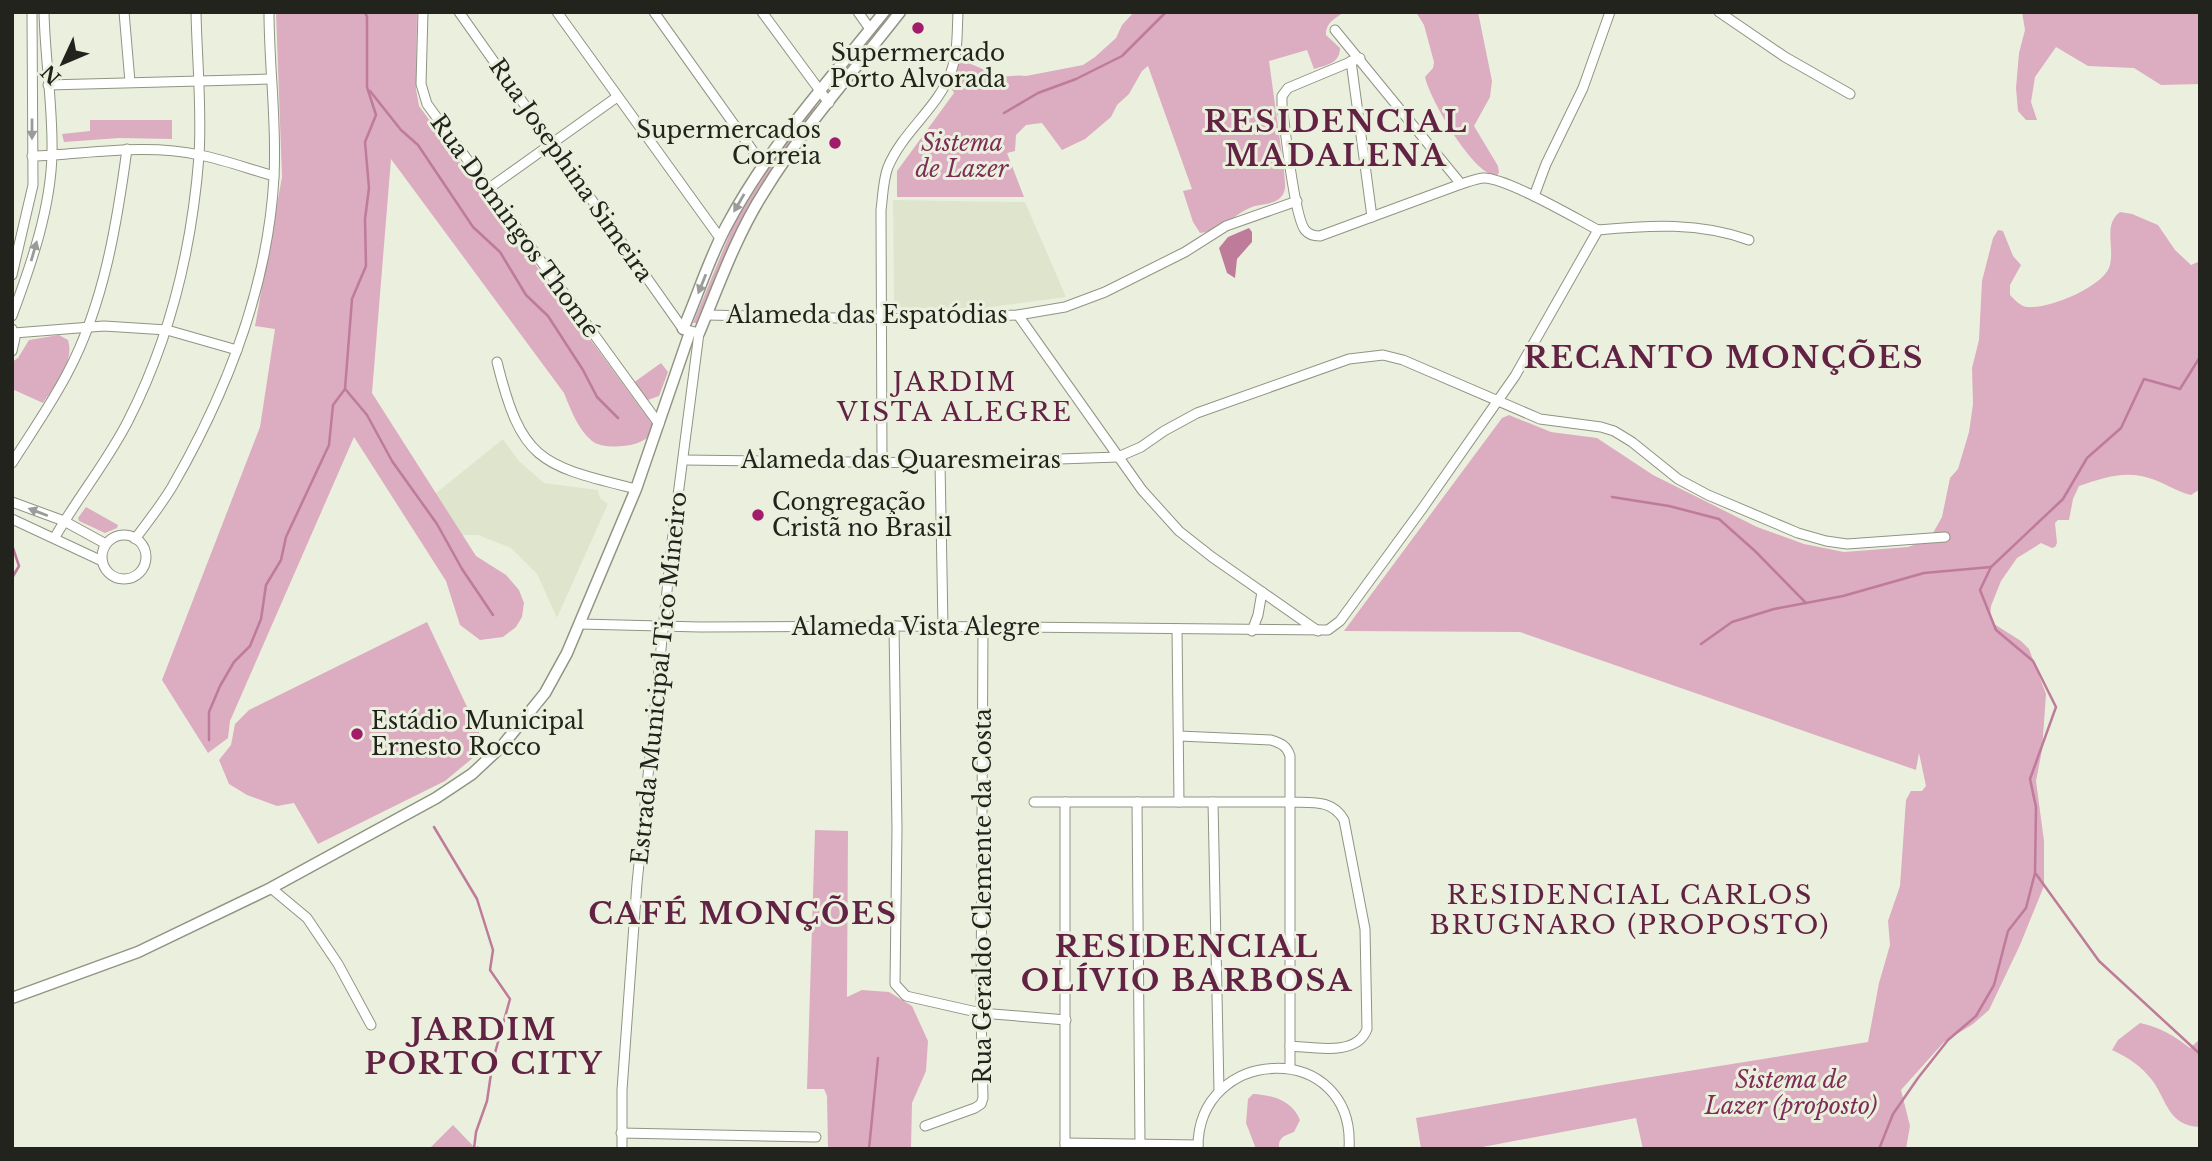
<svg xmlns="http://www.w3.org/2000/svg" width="2212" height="1161" viewBox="0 0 2212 1161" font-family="'Libre Baskerville',serif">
	<rect width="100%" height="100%" fill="#ebf0de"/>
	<!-- built -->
	<g fill="#dfe5cc">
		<polygon points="893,200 1025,202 1066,297 984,308 903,308 894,303"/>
		<polygon points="503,439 519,461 544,483 598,490 600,498 608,504 557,618 537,574 511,548 478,535 456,535 431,497"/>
	</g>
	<!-- green -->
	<g fill="#dcacc1">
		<path d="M276 12H417L416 89 419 106 653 425C652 428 652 432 650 435 640 448 603 450 592 441 577 428 571 410 564 393L391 159 372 393 476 556 506 575 519 590 524 603 522 617 516 627 503 637 480 640 460 625 446 581 354 437 230 721 228 738 208 753 162 680 260 427 275 329 255 326 282 177Z"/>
		<path d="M1134 12H1344C1335 19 1326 22 1326 35L1340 48C1340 63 1327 65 1314 69L1307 50 1269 61 1284 170C1284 179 1288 190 1281 197 1275 204 1263 204 1255 206 1235 212 1225 230 1200 233L1193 222 1183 191 1192 189 1148 66 1142 71 1129 94 1117 105 1111 117 1085 139 1062 150 1042 123 1026 125 1016 135 1015 151 1007 153 1024 197H897V171L954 93 947 81 946 68 958 60C972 63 983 70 997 75 1007 78 1016 74 1026 76L1083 65 1095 57 1116 38 1122 25Z"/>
		<path d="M1416 12H1478L1492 81 1490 97 1474 126 1498 166 1499 173 1496 176C1473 174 1430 100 1425 77L1433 68 1434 62 1424 25Z"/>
		<polygon points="2022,12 2200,12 2200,84 2161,85 2134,68 2088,66 2056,47 2035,77 2031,102 2037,120 2026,120 2018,111 2016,88 2019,53 2025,30"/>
		<polygon points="813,104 816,108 755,195 698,323 693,323 735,221 781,148"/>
		<polygon points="90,120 172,120 172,139 119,138 64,142 62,134 90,131"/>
		<path d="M2120 212 2132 214 2158 225 2175 250 2191 265 2200 261V489L2191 495C2178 492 2168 485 2155 480 2128 469 2105 477 2079 486L2073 499 2069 520H2058L2055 523 2057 543 2055 547 2052 548 2041 543 2017 558 2001 581 1991 606 1990 616 1994 624 2021 641 2029 649 2046 694 2042 750 2036 781 2044 841V886L2020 945 1989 1010 1973 1024 1944 1042 1901 1090 1910 1126 1906 1149H1643L1636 1118 1472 1149H1421L1416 1118 1614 1083 1868 1042 1879 983 1890 945 1888 921 1900 886 1906 800 1911 791H1922L1926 786 1919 753 1916 770 1520 632 1344 631 1502 418 1509 415 1551 432 1597 438 1653 475 1757 527 1804 544 1844 552 1908 547 1919 543 1933 533 1942 517 1950 478 1958 469 1969 432 1973 404 1972 368 1979 340 1982 281 1993 238 1998 230 2003 231 2013 256 2021 265 2010 285V295C2015 300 2020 306 2027 307 2049 309 2100 288 2109 268 2116 250 2102 225 2120 212Z"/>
		<path d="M59 335 68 340C75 362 55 385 43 403L12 389V362L18 358 29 340Z"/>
		<polygon points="661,363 668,372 659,396 648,400 633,383"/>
		<polygon points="86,507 118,525 117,528 105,533 79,521 78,518"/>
		<polygon points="427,622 486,747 445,781 318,844 294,803 277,806 247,795 229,784 219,760 231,745 235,724 249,710"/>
		<polygon points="815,830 848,831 847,997 862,990 889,992 912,1006 928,1041 926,1071 912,1103 911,1149 828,1149 827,1096 824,1089 807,1089"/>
		<path d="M2140 1023C2160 1027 2174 1036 2190 1048L2200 1039V1127C2168 1126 2167 1100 2152 1080 2140 1065 2129 1058 2112 1050L2118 1040Z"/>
		<path d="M1253 1094C1272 1095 1292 1100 1300 1120L1294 1132C1284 1136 1278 1137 1279 1149H1256L1246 1123 1248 1099Z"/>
		<polygon points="453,1125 475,1148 478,1146 481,1149 429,1149"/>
	</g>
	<!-- water -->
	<polygon fill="#be7b9a" points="1249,228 1252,232 1252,242 1237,259 1235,278 1227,273 1219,248 1228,237"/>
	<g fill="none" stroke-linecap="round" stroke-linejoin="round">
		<!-- stream -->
		<g stroke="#be7b9a" stroke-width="2.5">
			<polyline points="370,91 401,130 418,145 473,227 500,252 526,295 548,316 583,370 597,397 618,418"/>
			<polyline points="1004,113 1038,93 1076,79 1122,56 1166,12"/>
			<polyline points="346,390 367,415 392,461 437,524 462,569 493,615"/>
			<polyline points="1612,497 1669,506 1719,519 1755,551 1806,603"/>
			<polyline points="12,545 19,566 12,578"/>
			<polyline points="1701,644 1732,622 1774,609 1843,596 1924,573 1991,567"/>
			<polyline points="209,740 209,712 220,686 234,662 250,646 261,619 266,585 281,560 286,537 329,445 333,405 345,389 352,299 366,266 365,219 369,188 365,142 376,115 367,87 367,17 365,12"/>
			<polyline points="434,827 477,899 493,950 490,970 510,999 493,1060 487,1101 476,1132 474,1149"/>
			<polyline points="2036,874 2099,961 2200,1054"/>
			<polyline points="869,1149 878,1058"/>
			<polyline points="1879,1149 1893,1114 1918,1078 1948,1040 1976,1016 1994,985 2008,931 2026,908 2035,873 2036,807 2030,779 2056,707 2033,661 1996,630 1980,590 1991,567 2063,499 2087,458 2121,428 2144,379 2180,389 2200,357"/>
		</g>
		<!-- minor casing -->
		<g stroke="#8f9483" stroke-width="11">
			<g id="minor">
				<polyline points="124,12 130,82"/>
				<polyline points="423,12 421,84 427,104 659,424"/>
				<polyline points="459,12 683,329 699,333 672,542 637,883 622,1090 622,1149"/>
				<polyline points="557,12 720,238"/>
				<polyline points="654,12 763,165"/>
				<polyline points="762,12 829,103"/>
				<polyline points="858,12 870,29"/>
				<polyline points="1719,12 1785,57 1850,94"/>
				<polyline points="1335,30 1461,184"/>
				<path d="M1360 58 1288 88 1282 96V105C1285 127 1294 216 1305 230 1309 235 1315 236 1320 236L1461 184C1468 182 1475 179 1483 178 1505 177 1575 218 1598 230"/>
				<polyline points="1351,61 1372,217"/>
				<polyline points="48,85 270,79"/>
				<path d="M32 156C88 154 145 143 200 155 225 160 249 169 274 176"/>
				<polyline points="488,189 617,97"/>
				<polyline points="1534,196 1546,164 1583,88 1610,12"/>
				<path d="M1598 230C1650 225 1699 222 1749 240"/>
				<polyline points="12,275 33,185 32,12"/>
				<polyline points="707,315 881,319 1018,315 1065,307 1105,292 1185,252 1226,226 1297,201"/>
				<polyline points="1018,315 1142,490 1179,531 1212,557 1318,631"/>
				<path d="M12 316C31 265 51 208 52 153 53 106 45 59 44 12"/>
				<polyline points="14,333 104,326 167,330 237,350"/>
				<polyline points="12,351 15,338 12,329"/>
				<path d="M497 362C522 463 541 465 636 489"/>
				<polyline points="684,460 940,463 1118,457 1141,447 1164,431 1197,413 1349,359 1383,355 1403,360 1540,419 1601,427 1614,431 1632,442 1678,479 1708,495 1798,533 1826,541 1847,544 1945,537"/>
				<path d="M882 461 881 210C883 195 883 180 888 167 903 131 938 108 951 72 958 53 957 32 958 12"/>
				<path d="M12 463C31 433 52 403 68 372 104 304 117 223 127 149"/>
				<polyline points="940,463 943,626"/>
				<polyline points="12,502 64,521 106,544"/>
				<polyline points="12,519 102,561"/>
				<circle cx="124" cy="557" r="22"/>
				<path d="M55 537C78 497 107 462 128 421 170 339 192 247 199 156 202 108 197 60 196 12"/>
				<path d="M135 539C148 522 161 505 172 487 227 392 268 287 274 177 277 122 269 67 269 12"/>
				<polyline points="580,624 700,627 894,626 1328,630 1340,621 1422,509 1515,376 1598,230"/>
				<polyline points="894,626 897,829 895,984 906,996 981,1013 1066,1020"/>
				<polyline points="1177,629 1179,802"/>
				<polyline points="1252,631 1258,615 1262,592"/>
				<path d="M1179 736 1271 740C1281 743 1287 746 1290 756V1068"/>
				<path d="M1034 802H1290C1312 803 1332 799 1344 820L1365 929 1367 1029C1357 1057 1313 1047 1290 1046"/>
				<polyline points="1065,802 1065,1149"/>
				<polyline points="1137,802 1140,1144"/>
				<polyline points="1213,802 1219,1091"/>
				<polyline points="271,888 307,918 338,964 371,1025"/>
				<polyline points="925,1126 975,1108 981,1104 983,1098 981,1013 983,627"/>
				<polyline points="621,1133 816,1137"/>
				<polyline points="1065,1143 1198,1145"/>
				<path d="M1198 1149C1196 1044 1356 1039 1349 1149"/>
			</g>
		</g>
		<!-- major casing -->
		<g stroke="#8f9483" stroke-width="13">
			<g id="major">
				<path d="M683 329C698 295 709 258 727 225 769 146 829 81 884 12"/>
				<path d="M699 333C719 285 736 236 764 192 803 128 854 71 900 12"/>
				<polyline points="12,998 138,952 271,888 436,798 472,774 502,746 545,693 567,653 636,489 690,332"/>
			</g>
		</g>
		<!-- minor -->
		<use href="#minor" stroke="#fff" stroke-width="9"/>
		<!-- major -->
		<use href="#major" stroke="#fff" stroke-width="10"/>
	</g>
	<!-- one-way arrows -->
	<defs><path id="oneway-solid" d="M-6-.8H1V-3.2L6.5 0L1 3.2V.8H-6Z" transform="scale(1.75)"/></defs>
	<g fill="#9b9c99">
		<use href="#oneway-solid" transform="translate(32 129) rotate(90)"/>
		<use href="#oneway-solid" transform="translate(739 203) rotate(120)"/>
		<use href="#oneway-solid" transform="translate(34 251) rotate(-74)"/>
		<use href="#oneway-solid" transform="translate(702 284) rotate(112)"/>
		<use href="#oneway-solid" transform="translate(38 512) rotate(-159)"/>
	</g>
	<!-- markers -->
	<g fill="#a11c6a" stroke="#ebf0de" stroke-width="2.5">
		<circle cx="918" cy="28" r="7"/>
		<circle cx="835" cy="143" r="7"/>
		<circle cx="758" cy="515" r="7"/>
		<circle cx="357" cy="734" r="7"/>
	</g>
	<g text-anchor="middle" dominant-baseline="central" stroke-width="6" stroke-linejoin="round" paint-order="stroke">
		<!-- poi labels -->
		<g font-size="23" fill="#21231c" stroke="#ebf0de" text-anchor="start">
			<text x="918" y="53" text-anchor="middle">Supermercado<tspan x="918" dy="26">Porto Alvorada</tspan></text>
			<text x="821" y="130" text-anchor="end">Supermercados<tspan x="821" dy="26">Correia</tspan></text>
			<text x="772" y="502">Congregação<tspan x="772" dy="26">Cristã no Brasil</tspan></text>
			<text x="371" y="721">Estádio Municipal<tspan x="371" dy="26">Ernesto Rocco</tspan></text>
		</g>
		<!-- park labels -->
		<g font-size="23" font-style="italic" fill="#7e2d58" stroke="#ebf0de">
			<text x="962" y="143">Sistema<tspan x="962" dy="26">de Lazer</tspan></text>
			<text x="1791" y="1080">Sistema de<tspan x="1791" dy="26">Lazer (proposto)</tspan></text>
		</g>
		<!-- street labels -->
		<g font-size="23" fill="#21231c" stroke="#ebf0de">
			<text transform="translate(571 170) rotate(55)">Rua Josephina Simeira</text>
			<text transform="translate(515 226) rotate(54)">Rua Domingos Thomé</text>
			<text x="867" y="315">Alameda das Espatódias</text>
			<text x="901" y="460">Alameda das Quaresmeiras</text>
			<text x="916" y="627">Alameda Vista Alegre</text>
			<text transform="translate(659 678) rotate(-84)">Estrada Municipal Tico Mineiro</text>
			<text transform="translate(983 896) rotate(-90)">Rua Geraldo Clemente da Costa</text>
		</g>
		<!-- quarter labels -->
		<g font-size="26" letter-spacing="2" fill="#622244" stroke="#ebf0de">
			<text x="955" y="382">JARDIM<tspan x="955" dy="30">VISTA ALEGRE</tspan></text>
			<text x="1630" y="895">RESIDENCIAL CARLOS<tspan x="1630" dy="30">BRUGNARO (PROPOSTO)</tspan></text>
		</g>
		<!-- district labels -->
		<g font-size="30" font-weight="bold" letter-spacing="2" fill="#622244" stroke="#ebf0de">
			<text x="1336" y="121">RESIDENCIAL<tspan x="1336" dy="34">MADALENA</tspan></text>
			<text x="1724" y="357">RECANTO MONÇÕES</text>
			<text x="743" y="913">CAFÉ MONÇÕES</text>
			<text x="1187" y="946">RESIDENCIAL<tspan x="1187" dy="34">OLÍVIO BARBOSA</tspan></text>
			<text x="484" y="1029">JARDIM<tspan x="484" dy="34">PORTO CITY</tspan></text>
		</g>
	</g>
	<!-- border -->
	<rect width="2212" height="1161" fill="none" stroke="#21231c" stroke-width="28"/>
	<!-- north arrow -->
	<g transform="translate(63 63) rotate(226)" stroke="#ebf0de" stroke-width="5" paint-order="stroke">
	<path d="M0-5L12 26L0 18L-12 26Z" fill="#21231c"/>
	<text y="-10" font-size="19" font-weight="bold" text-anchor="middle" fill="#21231c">N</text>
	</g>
</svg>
